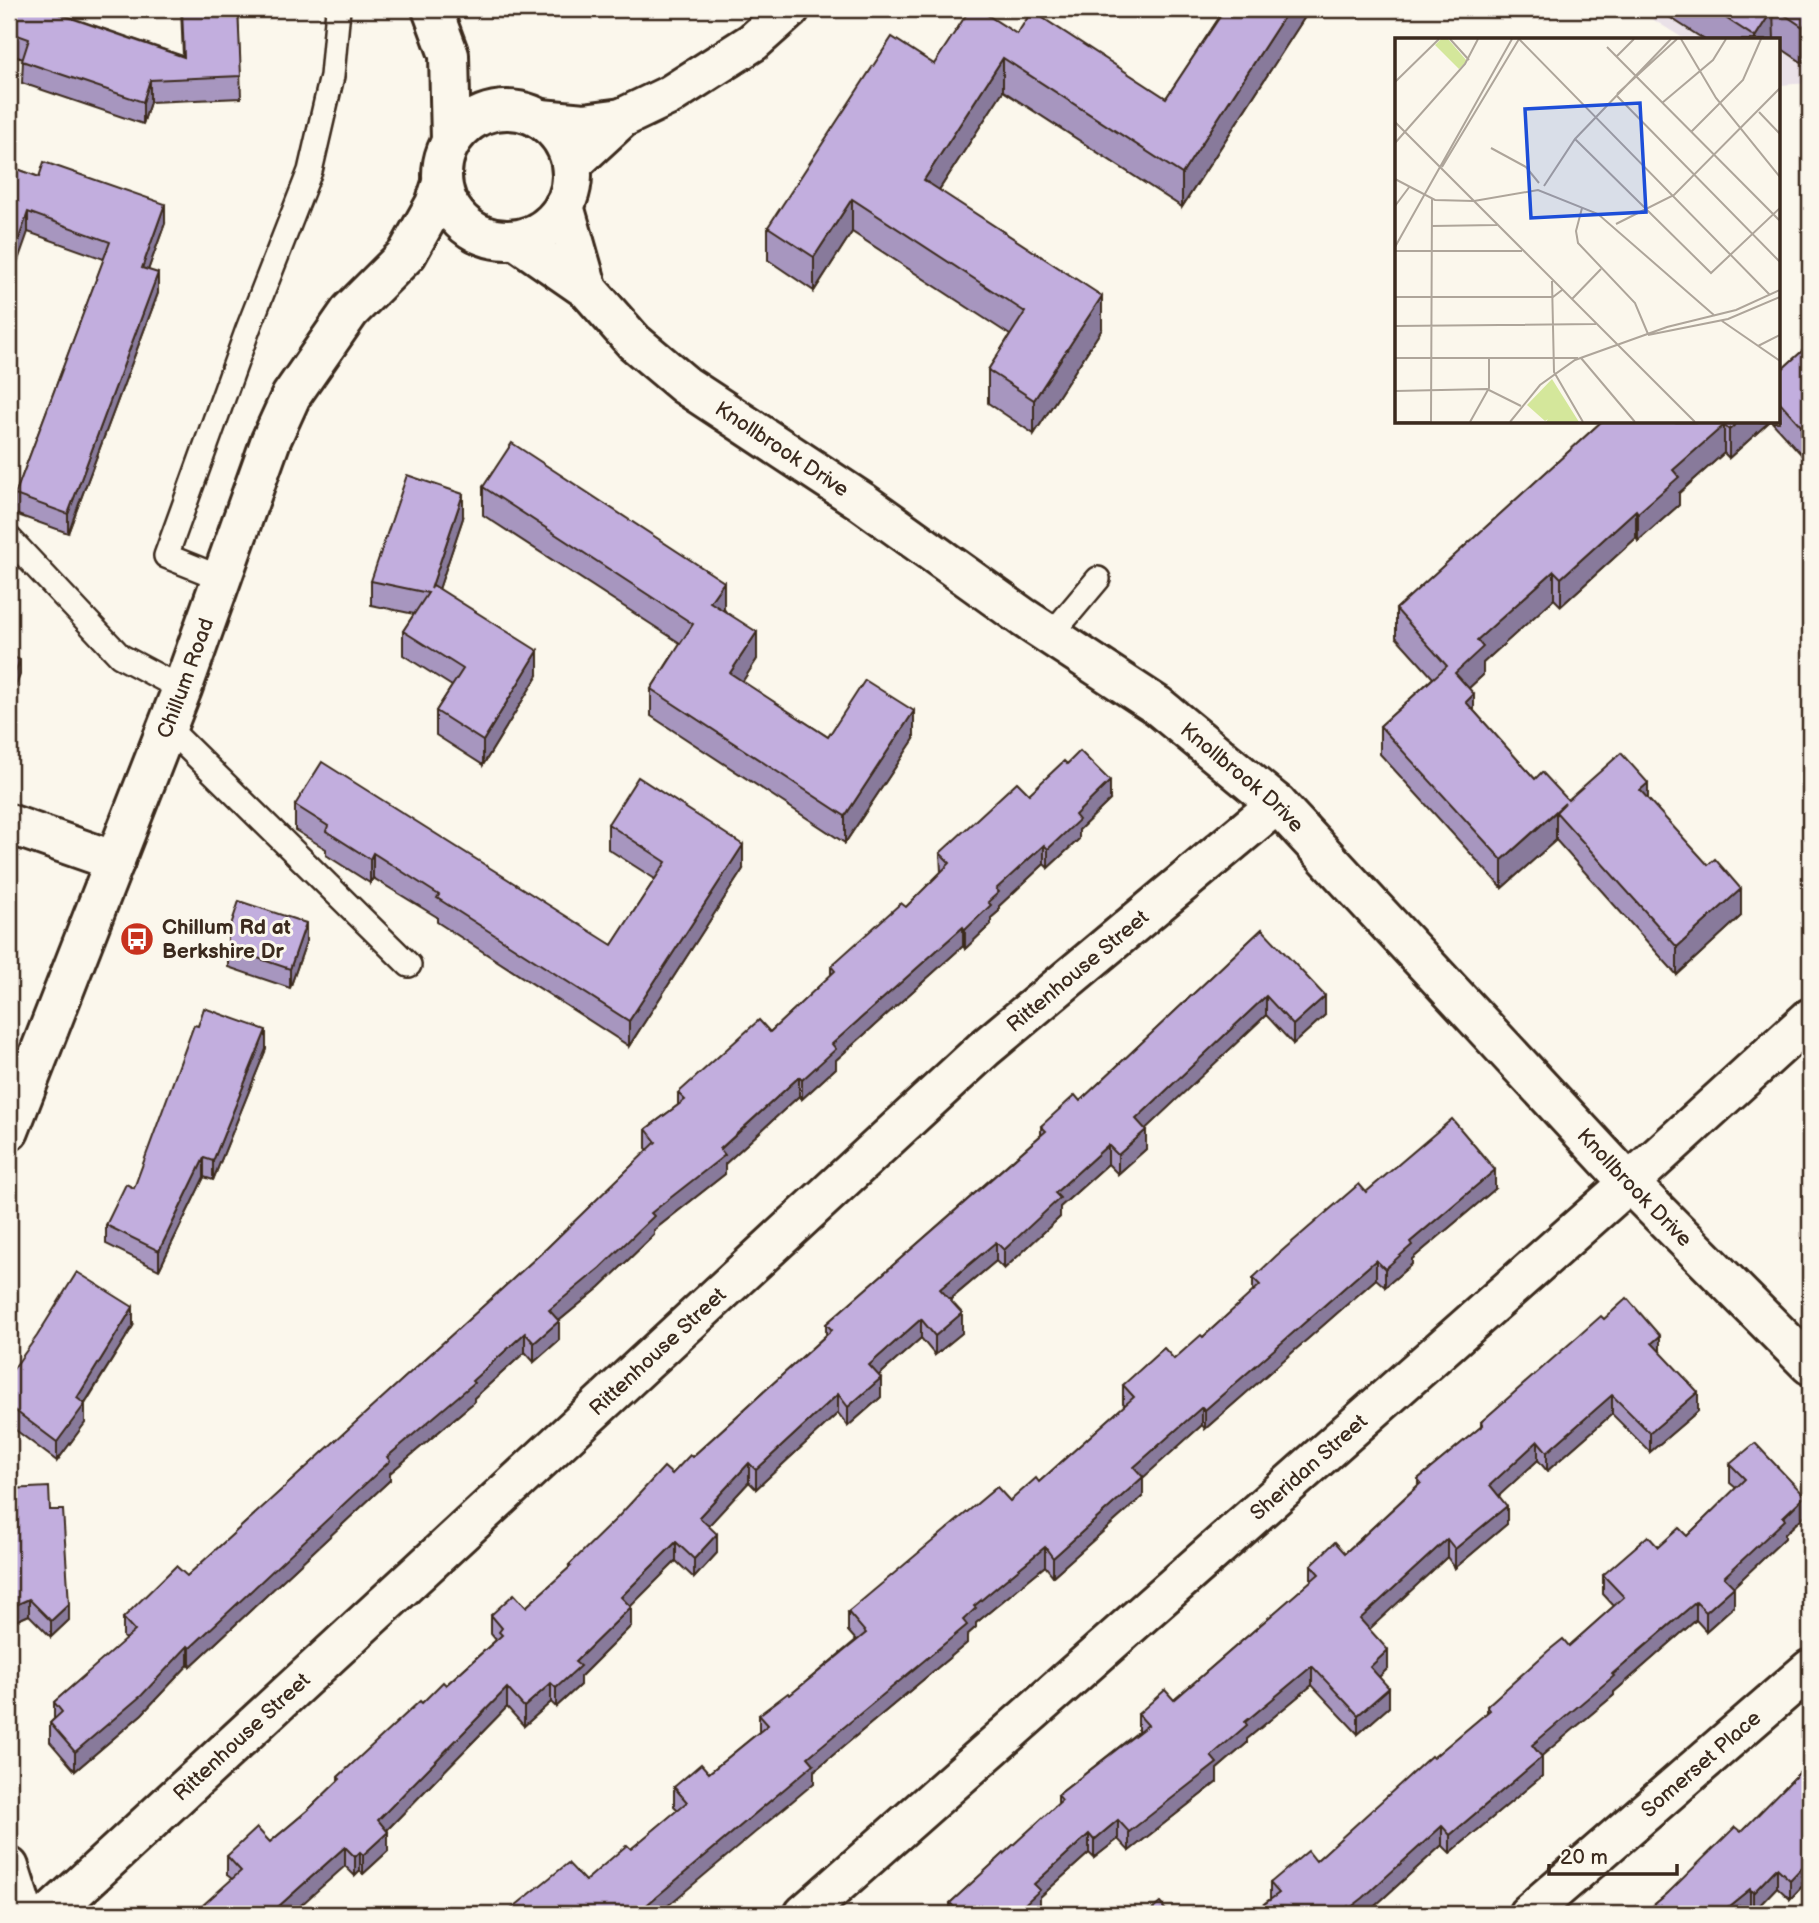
<svg xmlns="http://www.w3.org/2000/svg" width="1819" height="1923" viewBox="0 0 1819 1923" font-family="'Balsamiq Sans',sans-serif">
	<rect width="100%" height="100%" fill="#fbf7ec"/>
	<filter id="ink" filterUnits="userSpaceOnUse"><feTurbulence type="fractalNoise" baseFrequency=".0143" numOctaves="2"/><feDisplacementMap in="SourceGraphic" scale="14" xChannelSelector="R" yChannelSelector="G"/><feConvolveMatrix kernelMatrix="1 2 1 2 8 2 1 2 1" color-interpolation-filters="sRGB"/></filter>
	<g filter="url(#ink)">
		<!-- built -->
		<polygon fill="#eae1e8" points="1636,9 1810,9 1810,83 1779,85 1779,40 1686,40"/>
		<g fill="none" stroke-linecap="round" stroke-linejoin="round">
			<!-- lane casing -->
			<g stroke="#3b2a1e" stroke-width="28">
				<g id="lane">
					<polyline points="9,538 120,656 182,689"/>
					<polyline points="221,578 166,556 248,329 310,171 332,76 338,9"/>
					<polyline points="1051,635 1098,579"/>
					<polyline points="167,727 409,965"/>
				</g>
			</g>
			<!-- street casing -->
			<g stroke="#3b2a1e" stroke-width="44">
				<g id="street">
					<polyline points="541,119 584,123 622,118"/>
					<polyline points="572,164 622,118 670,95 753,42 790,9"/>
					<polyline points="564,206 588,290"/>
					<path id="s1" d="M516 240 588 290 634 342 685 385 861 501 1024 618 1158 706 1277 804 1629 1183 1810 1365"/>
					<polyline points="9,824 115,861"/>
					<polyline points="9,1867 24,1914"/>
					<path id="s2" d="M50 1914 984 1049 1277 804"/>
					<path id="s3" d="M804 1914 1629 1183 1810 1018"/>
					<path id="s4" d="M1528 1914 1810 1669"/>
				</g>
			</g>
			<!-- secondary casing -->
			<g stroke="#3b2a1e" stroke-width="44">
				<g id="secondary">
					<polyline points="432,9 449,55 451,140"/>
					<circle cx="507" cy="175" r="65"/>
					<path id="s5" d="M9 1131 182 689 271 440 291 396 350 311 407 254 435 204 442 183"/>
				</g>
			</g>
			<!-- lane -->
			<use href="#lane" stroke="#fbf7ec" stroke-width="23"/>
			<!-- street -->
			<use href="#street" stroke="#fbf7ec" stroke-width="38"/>
			<!-- secondary -->
			<use href="#secondary" stroke="#fbf7ec" stroke-width="38"/>
		</g>
		<!-- wall -->
		<g fill="#a796bf" stroke="#3b2a1e" stroke-width="2">
			<polygon points="9,9 49,9 49,10 183,56 181,9 238,9 241,98 150,102 143,124 22,83 23,59 9,54"/>
			<polygon points="1225,9 1310,9 1182,207 1003,91 939,190 1102,329 1034,434 988,403 988,370 1010,335 852,232 814,291 768,260 768,227 934,64 1017,34 1166,98"/>
			<polygon points="1657,9 1810,9 1810,52 1803,63 1779,47 1779,40 1705,40"/>
			<polygon points="9,166 165,223 148,270 158,293 68,533 15,514 15,495 104,259 28,232"/>
			<polygon points="1810,344 1810,450 1808,447 1801,454 1772,422 1779,422 1779,372"/>
			<polygon points="1601,422 1769,422 1729,458 1724,453 1679,493 1679,505 1638,541 1636,538 1561,606 1554,599 1483,663 1483,675 1469,688 1474,711 1535,779 1568,800 1648,799 1741,916 1677,975 1556,840 1502,888 1380,754 1380,726 1433,678 1396,637 1396,609"/>
			<polygon points="483,487 724,609 757,659 742,682 828,737 914,739 845,843 651,716 651,689 680,643 483,515"/>
			<polygon points="463,518 439,589 538,675 483,765 436,735 436,711 452,686 403,655 403,631 414,614 371,605 371,581"/>
			<polygon points="1067,764 1110,800 1079,830 1079,839 1048,868 1044,864 999,906 999,911 991,918 991,924 965,949 963,946 836,1060 836,1068 802,1099 799,1096 725,1164 725,1174 654,1230 654,1235 600,1287 559,1321 559,1340 534,1362 525,1352 474,1398 474,1402 390,1473 390,1480 190,1667 188,1665 142,1714 75,1771 50,1742 50,1723 54,1719 54,1702 126,1640 123,1637 123,1618 187,1576 547,1248 648,1150 646,1148 646,1129 678,1105 678,1093 770,1032 831,975 831,966 906,907 941,872 940,853 1029,794"/>
			<polygon points="295,805 612,945 655,879 608,849 608,824 743,869 629,1046 437,922 437,917 373,878 370,883 326,855 326,849 295,830"/>
			<polygon points="1262,929 1325,1015 1293,1044 1266,1015 1145,1129 1146,1149 1118,1174 1108,1164 1060,1207 1060,1217 1004,1269 996,1261 950,1300 962,1333 935,1355 921,1338 878,1376 881,1397 848,1426 838,1413 756,1489 749,1482 708,1526 717,1553 694,1578 676,1561 630,1606 631,1626 580,1677 580,1685 556,1707 551,1702 524,1726 507,1707 387,1830 388,1851 363,1874 360,1871 355,1876 345,1866 232,1879 227,1875 227,1856 270,1842 308,1810 338,1781 338,1777 422,1703 446,1685 496,1640 491,1634 491,1615 526,1607 569,1568 569,1565 672,1474 692,1457 826,1335 826,1324 1041,1135 1041,1126 1080,1101"/>
			<polygon points="228,934 306,942 290,988 228,967"/>
			<polygon points="266,1049 213,1180 204,1177 159,1270 106,1244 106,1225"/>
			<polygon points="1810,1126 1810,1179 1802,1170 1802,1134"/>
			<polygon points="1495,1189 1412,1259 1412,1264 1385,1287 1376,1279 1205,1429 1202,1425 1143,1477 1143,1496 1053,1576 1045,1566 976,1623 976,1627 967,1635 967,1643 814,1771 814,1783 585,1881 631,1849 678,1810 674,1806 674,1787 709,1773 759,1732 759,1715 790,1695 856,1640 848,1631 848,1612 1039,1482 1125,1405 1123,1403 1123,1385 1174,1359 1203,1337 1253,1292 1253,1278 1366,1192"/>
			<polygon points="1604,1319 1660,1352 1698,1411 1650,1452 1612,1414 1547,1471 1538,1460 1498,1496 1507,1524 1455,1568 1447,1557 1369,1629 1388,1668 1379,1677 1389,1707 1358,1734 1312,1685 1247,1739 1247,1743 1217,1769 1217,1782 1129,1851 1118,1839 1094,1858 1089,1853 1040,1897 1040,1909 1034,1914 950,1914 950,1903 1058,1804 1058,1795 1138,1732 1138,1714 1174,1700 1311,1581 1311,1565 1345,1553 1418,1485 1418,1479 1481,1427 1481,1422"/>
			<polygon points="133,1326 85,1404 85,1423 57,1461 9,1425 9,1375"/>
			<polygon points="1730,1464 1805,1515 1785,1534 1785,1538 1733,1587 1734,1606 1706,1631 1696,1620 1614,1692 1614,1695 1541,1756 1542,1776 1450,1853 1442,1845 1366,1914 1251,1914 1270,1899 1270,1883 1316,1861 1433,1758 1487,1713 1487,1706 1569,1646 1614,1606 1603,1594 1603,1575 1658,1547 1687,1536 1736,1488 1730,1483"/>
			<polygon points="9,1489 50,1510 69,1620 51,1637 29,1615 9,1624"/>
			<polygon points="1810,1762 1810,1878 1790,1899 1777,1887 1753,1912 1750,1908 1742,1914 1643,1914 1741,1832"/>
		</g>
		<!-- shaded-wall -->
		<g fill="#887a9b" stroke="#3b2a1e" stroke-width="2">
			<polygon points="1289,9 1310,9 1182,207 1182,174"/>
			<polygon points="1773,9 1774,40 1755,40 1755,37"/>
			<polygon points="1810,16 1810,52 1803,63 1803,27"/>
			<polygon points="1003,58 1003,91 924,213 924,180"/>
			<polygon points="150,80 150,102 143,124 143,102"/>
			<polygon points="852,199 852,232 814,291 814,257"/>
			<polygon points="165,204 165,223 142,287 142,268"/>
			<polygon points="28,212 28,232 9,286 9,267"/>
			<polygon points="158,273 158,293 68,533 68,514"/>
			<polygon points="1102,296 1102,329 1034,434 1034,400"/>
			<polygon points="1808,419 1808,447 1801,454 1801,426"/>
			<polygon points="1738,422 1769,422 1729,458 1729,430"/>
			<polygon points="1724,425 1724,453 1679,493 1679,505 1638,541 1638,513 1673,470"/>
			<polygon points="463,494 463,518 431,613 431,589"/>
			<polygon points="1636,510 1636,538 1561,606 1561,578"/>
			<polygon points="1554,571 1554,599 1483,663 1483,675 1455,701 1455,673 1477,640"/>
			<polygon points="724,582 724,609 710,629 710,602"/>
			<polygon points="757,632 757,659 730,701 730,673"/>
			<polygon points="538,651 538,675 483,765 483,741"/>
			<polygon points="20,660 20,675 9,703 9,687"/>
			<polygon points="1474,694 1474,722 1466,702"/>
			<polygon points="914,711 914,739 845,843 845,816"/>
			<polygon points="1110,781 1110,800 1079,830 1079,839 1048,868 1048,849 1075,815"/>
			<polygon points="1648,783 1648,811 1640,790"/>
			<polygon points="1556,812 1556,840 1502,888 1502,860"/>
			<polygon points="743,845 743,869 629,1046 629,1021"/>
			<polygon points="1044,845 1044,864 999,906 999,911 991,918 991,924 965,949 965,930 988,902 996,889"/>
			<polygon points="373,853 373,878 370,883 370,859"/>
			<polygon points="1741,889 1741,916 1677,975 1677,947"/>
			<polygon points="306,923 306,942 290,988 290,969"/>
			<polygon points="963,927 963,946 836,1060 836,1068 802,1099 802,1080 832,1044"/>
			<polygon points="1266,996 1266,1015 1136,1138 1136,1119"/>
			<polygon points="1325,996 1325,1015 1293,1044 1293,1025"/>
			<polygon points="266,1030 266,1049 213,1180 213,1161"/>
			<polygon points="799,1077 799,1096 725,1164 725,1174 654,1230 654,1235 600,1287 549,1329 549,1310 651,1213"/>
			<polygon points="1146,1130 1146,1149 1118,1174 1118,1155"/>
			<polygon points="1108,1145 1108,1164 1060,1207 1060,1217 1004,1269 1004,1250 1055,1193"/>
			<polygon points="204,1158 204,1177 159,1270 159,1251"/>
			<polygon points="1495,1170 1495,1189 1412,1259 1412,1264 1385,1287 1385,1269 1410,1242"/>
			<polygon points="996,1242 996,1261 940,1308 940,1289"/>
			<polygon points="1376,1260 1376,1279 1205,1429 1205,1410"/>
			<polygon points="133,1307 133,1326 81,1409 85,1404 85,1423 57,1461 57,1442 77,1398"/>
			<polygon points="962,1313 962,1333 935,1355 935,1336"/>
			<polygon points="921,1319 921,1338 869,1384 869,1365"/>
			<polygon points="559,1321 559,1340 534,1362 534,1343"/>
			<polygon points="525,1333 525,1352 474,1398 474,1402 390,1473 390,1480 190,1667 190,1648 387,1457"/>
			<polygon points="1660,1336 1660,1355 1652,1343"/>
			<polygon points="881,1378 881,1397 848,1426 848,1407"/>
			<polygon points="1698,1392 1698,1411 1650,1452 1650,1433"/>
			<polygon points="838,1394 838,1413 756,1489 756,1470"/>
			<polygon points="1612,1395 1612,1414 1547,1471 1547,1452"/>
			<polygon points="1202,1407 1202,1425 1134,1486 1134,1467"/>
			<polygon points="1538,1441 1538,1460 1490,1504 1490,1485"/>
			<polygon points="749,1463 749,1482 699,1536 699,1517"/>
			<polygon points="1143,1477 1143,1496 1053,1576 1053,1558"/>
			<polygon points="1805,1496 1805,1515 1785,1534 1785,1538 1724,1596 1724,1577"/>
			<polygon points="1507,1506 1507,1524 1455,1568 1455,1549"/>
			<polygon points="717,1534 717,1553 694,1578 694,1559"/>
			<polygon points="1447,1539 1447,1557 1360,1638 1360,1619"/>
			<polygon points="676,1542 676,1561 621,1616 621,1597"/>
			<polygon points="1045,1547 1045,1566 976,1623 976,1627 967,1635 967,1643 814,1771 814,1783 658,1914 642,1914 642,1909 808,1757 963,1620 974,1606"/>
			<polygon points="1734,1587 1734,1606 1706,1631 1706,1612"/>
			<polygon points="29,1599 29,1615 9,1624 9,1608"/>
			<polygon points="1696,1602 1696,1620 1614,1692 1614,1695 1532,1764 1532,1745"/>
			<polygon points="69,1604 69,1620 51,1637 51,1621"/>
			<polygon points="631,1607 631,1626 580,1677 580,1685 556,1707 556,1688 575,1662"/>
			<polygon points="188,1646 188,1665 142,1714 75,1771 75,1752"/>
			<polygon points="1388,1650 1388,1668 1370,1686 1370,1667"/>
			<polygon points="1312,1666 1312,1685 1247,1739 1247,1743 1217,1769 1217,1782 1129,1851 1129,1832 1211,1756 1245,1722"/>
			<polygon points="551,1683 551,1702 524,1726 524,1707"/>
			<polygon points="507,1688 507,1707 378,1839 378,1820"/>
			<polygon points="1389,1688 1389,1707 1358,1734 1358,1715"/>
			<polygon points="1542,1757 1542,1776 1450,1853 1450,1835"/>
			<polygon points="1118,1820 1118,1839 1094,1858 1094,1840"/>
			<polygon points="1442,1826 1442,1845 1366,1914 1350,1914 1350,1908"/>
			<polygon points="388,1832 388,1851 363,1874 363,1855"/>
			<polygon points="1089,1834 1089,1853 1040,1897 1040,1909 1034,1914 1014,1914 1034,1884"/>
			<polygon points="1810,1846 1810,1878 1790,1899 1790,1880"/>
			<polygon points="345,1847 345,1866 291,1914 270,1914"/>
			<polygon points="360,1852 360,1871 355,1876 355,1857"/>
			<polygon points="1777,1868 1777,1887 1753,1912 1753,1893"/>
			<polygon points="1750,1889 1750,1908 1742,1914 1719,1914"/>
			<polygon points="1348,1906 1348,1914 1339,1914"/>
		</g>
		<!-- building -->
		<g fill="#c2aede" stroke="#3b2a1e" stroke-width="2">
			<polygon points="9,9 45,9 184,57 182,9 238,9 241,76 150,80 143,102 22,61 29,39 9,32"/>
			<polygon points="970,9 978,9 1017,34 1032,11 1166,98 1225,9 1289,9 1182,174 1003,58 924,180 1102,296 1034,400 988,370 1025,312 852,199 814,257 768,227 892,37 934,64"/>
			<polygon points="1712,9 1773,9 1755,37"/>
			<polygon points="1776,9 1810,9 1810,16 1803,27"/>
			<polygon points="44,162 165,204 142,268 158,273 68,514 15,495 110,242 28,212 9,267 9,166 39,177"/>
			<polygon points="1810,344 1810,422 1808,419 1801,426 1779,401 1779,372"/>
			<polygon points="1601,422 1738,422 1729,430 1724,425 1673,470 1679,477 1638,513 1636,510 1561,578 1554,571 1477,640 1483,647 1455,673 1474,694 1466,702 1535,779 1542,772 1568,800 1621,753 1648,783 1640,790 1708,865 1715,859 1741,889 1677,947 1556,812 1565,803 1502,860 1380,726 1447,666 1396,609"/>
			<polygon points="512,443 724,582 710,602 757,632 730,673 828,737 865,680 914,711 845,816 651,689 693,624 483,487"/>
			<polygon points="407,475 463,494 431,589 433,585 538,651 483,741 436,711 463,669 403,631 428,593 371,581"/>
			<polygon points="9,655 20,660 9,687"/>
			<polygon points="1080,751 1110,781 1075,815 1079,820 1048,849 1044,845 996,889 999,892 988,902 991,905 965,930 963,927 832,1044 836,1049 802,1080 799,1077 720,1149 725,1155 651,1213 654,1216 600,1268 549,1310 559,1321 534,1343 525,1333 472,1381 474,1383 387,1457 390,1461 190,1648 188,1646 142,1695 75,1752 50,1723 62,1712 54,1702 135,1631 123,1618 176,1566 187,1576 547,1248 656,1142 646,1129 685,1100 678,1093 759,1020 770,1032 835,971 831,966 901,903 906,907 950,863 940,853 1017,782 1029,794 1064,761 1067,764"/>
			<polygon points="322,762 612,945 666,862 608,824 638,777 743,845 629,1021 437,898 439,895 373,853 370,859 326,831 328,826 295,805"/>
			<polygon points="239,901 306,923 290,969 228,948 228,934"/>
			<polygon points="1262,929 1325,996 1293,1025 1266,996 1136,1119 1146,1130 1118,1155 1108,1145 1055,1193 1060,1198 1004,1250 996,1242 940,1289 962,1313 935,1336 921,1319 869,1365 881,1378 848,1407 838,1394 756,1470 749,1463 699,1517 717,1534 694,1559 676,1542 621,1597 631,1607 575,1662 580,1666 556,1688 551,1683 524,1707 507,1688 378,1820 388,1832 363,1855 360,1852 355,1857 345,1847 270,1914 193,1914 241,1871 227,1856 257,1828 270,1842 308,1810 340,1779 338,1777 420,1701 422,1703 443,1682 446,1685 502,1635 499,1632 502,1628 491,1615 514,1594 526,1607 571,1566 569,1565 618,1517 664,1467 672,1474 690,1455 692,1457 832,1330 826,1324 1046,1131 1041,1126 1075,1095 1080,1101"/>
			<polygon points="204,1008 266,1030 213,1161 204,1158 159,1251 106,1225 126,1184 134,1188 194,1025 198,1026"/>
			<polygon points="1452,1119 1495,1170 1410,1242 1412,1245 1385,1269 1376,1260 1205,1410 1202,1407 1134,1467 1143,1477 1053,1558 1045,1547 974,1606 976,1608 963,1620 967,1625 808,1757 814,1764 642,1909 645,1913 643,1914 505,1914 568,1863 585,1881 627,1845 631,1849 687,1802 674,1787 701,1764 709,1773 768,1725 759,1715 788,1693 790,1695 866,1633 848,1612 997,1487 1010,1501 1036,1478 1039,1482 1134,1397 1123,1385 1164,1348 1174,1359 1201,1335 1203,1337 1260,1285 1253,1278 1276,1256 1359,1184 1366,1192"/>
			<polygon points="1810,1126 1810,1143 1802,1134"/>
			<polygon points="77,1272 133,1307 77,1398 85,1404 57,1442 9,1406 9,1375 37,1336"/>
			<polygon points="1627,1298 1660,1336 1652,1343 1698,1392 1650,1433 1612,1395 1547,1452 1538,1441 1490,1485 1507,1506 1455,1549 1447,1539 1360,1619 1388,1650 1370,1667 1389,1688 1358,1715 1312,1666 1245,1722 1247,1725 1211,1756 1217,1763 1129,1832 1118,1820 1094,1840 1089,1834 1034,1884 1040,1890 1014,1914 961,1914 950,1903 1062,1800 1058,1795 1148,1725 1138,1714 1165,1690 1174,1700 1319,1574 1311,1565 1335,1542 1345,1553 1421,1483 1418,1479 1483,1425 1481,1422 1601,1316 1604,1319"/>
			<polygon points="1755,1443 1805,1496 1783,1517 1785,1520 1724,1577 1734,1587 1706,1612 1696,1602 1612,1674 1614,1676 1532,1745 1542,1757 1450,1835 1442,1826 1363,1898 1350,1908 1348,1906 1339,1914 1251,1914 1279,1893 1270,1883 1308,1851 1316,1861 1431,1756 1433,1758 1490,1710 1487,1706 1548,1651 1563,1639 1569,1646 1624,1597 1603,1575 1648,1536 1658,1547 1679,1528 1687,1536 1745,1479 1730,1464"/>
			<polygon points="49,1487 50,1510 63,1510 69,1604 51,1621 29,1599 9,1608 9,1489"/>
			<polygon points="1810,1762 1810,1859 1790,1880 1777,1868 1753,1893 1750,1889 1719,1914 1643,1914 1667,1894 1735,1827 1741,1832"/>
			<polygon points="1160,1903 1169,1914 1147,1914"/>
		</g>
	</g>
	<!-- icons -->
	<defs>
		<g id="bus-disc" transform="scale(1.75)"><circle r="9.5" fill="#c8321e" stroke="#fbf7ec"/><path d="M-5-6H5V4H4V6H2V4H-2V6H-4V4H-5ZM-3.5-4V0h7V-4ZM-3.5 1.2v1.5H-2V1.2ZM2 1.2v1.5H3.5V1.2Z" fill="#fff"/></g>
	</defs>
	<g fill-rule="evenodd">
		<use href="#bus-disc" x="137" y="939"/>
	</g>
	<g text-anchor="middle" dominant-baseline="central" stroke-width="6" stroke-linejoin="round" paint-order="stroke">
		<!-- street labels -->
		<g font-size="21" fill="#3b2a1e" stroke="#fbf7ec">
			<text stroke="none"><textPath href="#s1" startOffset="340">Knollbrook Drive</textPath></text>
			<text stroke="none"><textPath href="#s5" startOffset="486">Chillum Road</textPath></text>
			<text stroke="none"><textPath href="#s1" startOffset="906">Knollbrook Drive</textPath></text>
			<text stroke="none"><textPath href="#s2" startOffset="1395">Rittenhouse Street</textPath></text>
			<text stroke="none"><textPath href="#s1" startOffset="1474">Knollbrook Drive</textPath></text>
			<text stroke="none"><textPath href="#s2" startOffset="828">Rittenhouse Street</textPath></text>
			<text stroke="none"><textPath href="#s3" startOffset="674">Sheridan Street</textPath></text>
			<text stroke="none"><textPath href="#s2" startOffset="261">Rittenhouse Street</textPath></text>
			<text stroke="none"><textPath href="#s4" startOffset="229">Somerset Place</textPath></text>
		</g>
		<!-- poi labels -->
		<g font-size="21" font-weight="bold" fill="#3b2a1e" stroke="#fbf7ec" text-anchor="start">
			<text x="162" y="927">Chillum Rd at<tspan x="162" dy="24">Berkshire Dr</tspan></text>
		</g>
	</g>
	<!-- overview -->
	<g transform="translate(1395 38)">
		<rect width="385" height="385" fill="#fbf7ec"/>
		<path d="M46 1H53L72 23 64 31 40 7ZM157 341 162 349 184 384H151L153 381 150 383 132 367Z" fill="#d4e79b"/>
		<path fill="none" stroke="#aea59a" stroke-width="2" d="M55 1 74 22M124 1 375 257M286 1 321 60 385 139M212 9 385 183M221 19 239 1M0 44 44 1M222 56 282 1M221 57 385 224M267 65 318 22 331 1M364 74 385 96M0 84 300 384M296 94 348 42 366 1M180 101 316 235 385 170M0 105 70 26 83 1M96 110 131 129 144 145M47 129 124 1M0 141 40 162 79 163 143 152 203 176 320 278M149 148 180 101 276 1M0 168 15 148M187 170 181 193 183 205 240 265 253 296M221 186 279 157 385 50M36 188 102 187M0 209 117 1M0 213H127M157 243 159 334 188 384M0 259H158L167 252M177 261 206 231M327 283 385 323M0 288 201 286M253 297 333 281 385 259M363 308 385 297M0 320H183M186 320 240 384M0 353 92 351 126 368M3 384H36M36 384 37 161M75 384 94 350V320M115 384 145 347 180 322 272 289 341 272 385 252"/>
		<path fill="#1d4ed8" fill-opacity="0.15" stroke="#1d4ed8" stroke-width="3.5" d="M245 65 251 174 136 180 130 71Z"/>
		<rect width="385" height="385" fill="none" stroke="#3b2a1e" stroke-width="3.5"/>
	</g>
	<!-- margin -->
	<rect width="1819" height="1923" fill="none" stroke="#fbf7ec" stroke-width="35"/>
	<rect x="18" y="18" width="1784" height="1888" fill="none" stroke="#3b2a1e" stroke-width="2.5" filter="url(#ink)"/>
	<!-- scale -->
	<path d="M1549 1864v10h128v-10" fill="none" stroke="#3b2a1e" stroke-width="3.5"/>
	<text x="1560" y="1864" font-size="21" fill="#3b2a1e" stroke="#fbf7ec" stroke-width="5" paint-order="stroke">20 m</text>
</svg>
